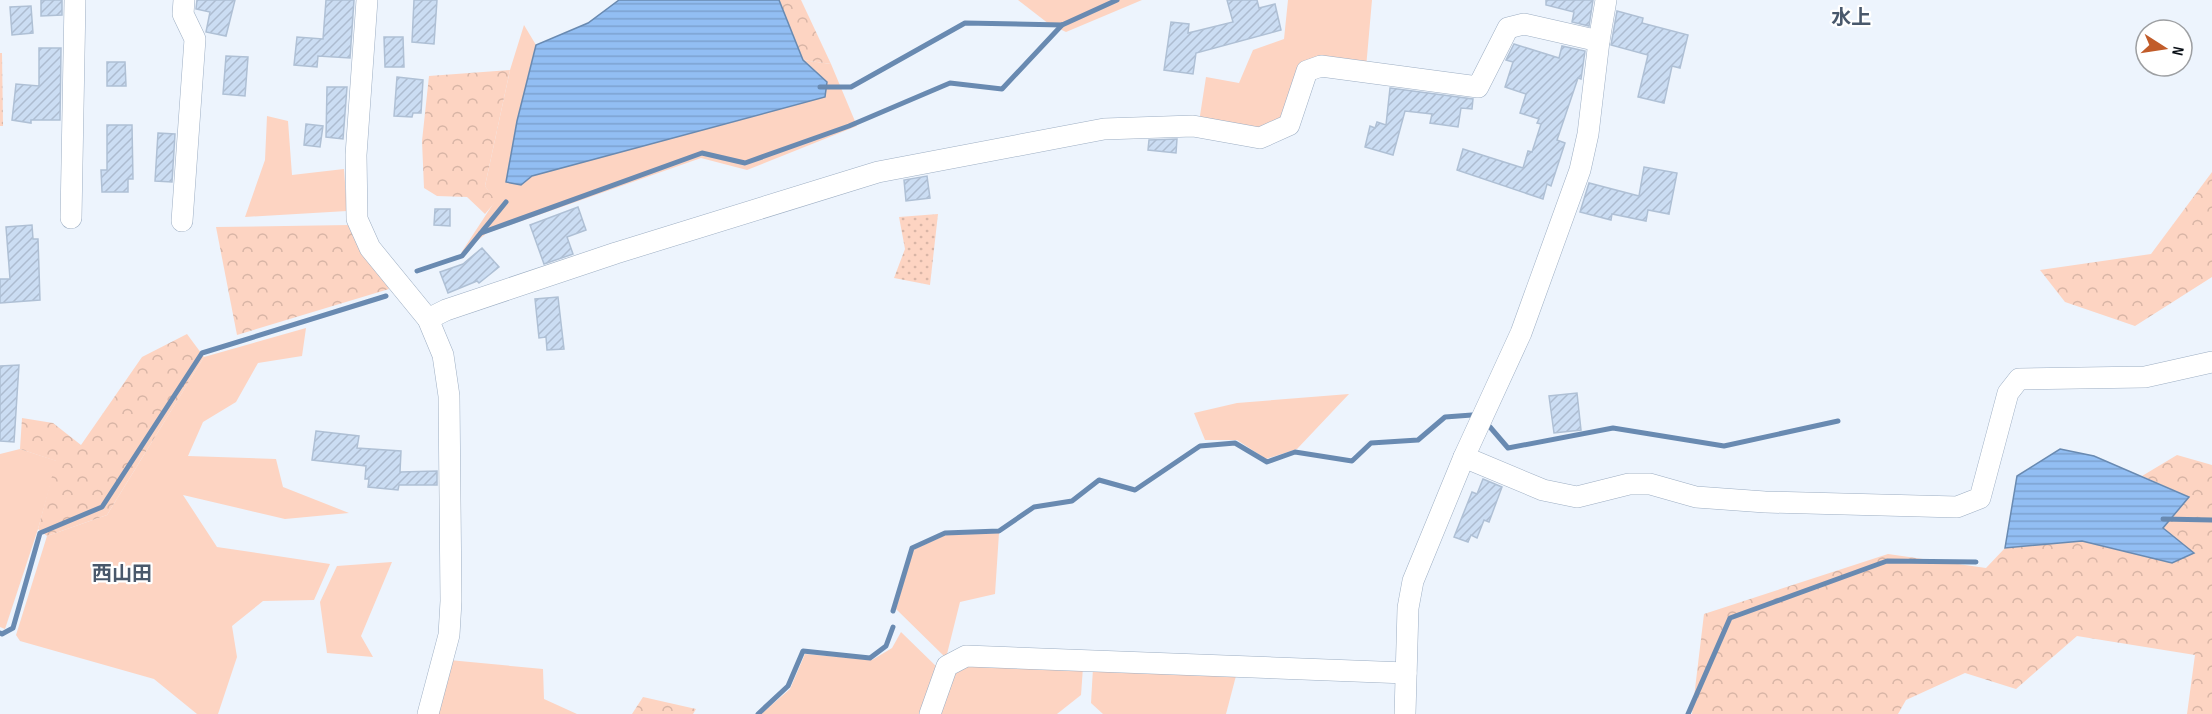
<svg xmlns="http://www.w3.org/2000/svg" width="2212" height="714" viewBox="0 0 2212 714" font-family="'Sofia Sans Condensed','Noto Sans JP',sans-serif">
	<defs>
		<pattern id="forest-crowns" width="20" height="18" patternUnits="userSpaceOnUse" patternTransform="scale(1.5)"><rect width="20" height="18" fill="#fdd4c2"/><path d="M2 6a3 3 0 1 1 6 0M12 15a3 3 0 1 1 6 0" fill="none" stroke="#d8b5a6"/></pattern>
		<pattern id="garden-dots" width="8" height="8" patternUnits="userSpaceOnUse" patternTransform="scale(1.5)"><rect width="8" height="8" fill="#fdd4c2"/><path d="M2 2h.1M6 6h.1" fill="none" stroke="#d8b5a6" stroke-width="1.8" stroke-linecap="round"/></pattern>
		<pattern id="water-rules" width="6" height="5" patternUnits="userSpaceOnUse" patternTransform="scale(1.5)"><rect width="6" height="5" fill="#92bef3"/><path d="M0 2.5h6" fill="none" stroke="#7da2d0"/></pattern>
		<pattern id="building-hatch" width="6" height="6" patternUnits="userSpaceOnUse" patternTransform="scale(1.5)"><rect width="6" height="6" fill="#cbddf3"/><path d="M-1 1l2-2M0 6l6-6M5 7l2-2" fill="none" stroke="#adbcd0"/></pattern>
	</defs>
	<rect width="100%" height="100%" fill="#edf4fd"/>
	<!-- grass -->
	<g fill="#fdd4c2">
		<polygon points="1018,0 1142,0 1066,32 1049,24"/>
		<polygon points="1288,0 1372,0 1366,68 1308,61 1284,121 1259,130 1199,122 1206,77 1239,83 1253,50 1284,39"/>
		<polygon points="524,25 536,45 517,121 506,182 521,185 532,176 827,82 803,60 831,64 857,126 747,170 701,158 487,233 461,253 495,201 485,186 510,70"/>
		<polygon points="267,116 288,121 292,175 344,169 347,211 245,217 265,160"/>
		<polygon points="306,328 302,356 258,363 236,402 203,422 188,456 276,459 283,487 349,513 285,519 183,495 217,547 330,564 314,600 263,601 232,626 237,657 218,714 197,714 154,679 20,641 16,635 47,536 107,515 204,357"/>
		<polygon points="1349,394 1297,449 1266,459 1237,440 1205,440 1194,413 1237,403"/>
		<polygon points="20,449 57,461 38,529 5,629 0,627 0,454"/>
		<polygon points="999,533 995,594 960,602 946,658 896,609 913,550 946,535"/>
		<polygon points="392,562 361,636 373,657 327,653 320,602 337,566"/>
		<polygon points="901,632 940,670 925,714 761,714 790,689 805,654 872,660 892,648"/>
		<polygon points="449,660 543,669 544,699 577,714 436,714"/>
		<polygon points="967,664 1083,667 1081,695 1057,714 937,714 952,672"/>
		<polygon points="1093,668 1237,672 1226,714 1103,714 1091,703"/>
	</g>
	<!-- forest -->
	<g fill="url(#forest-crowns)">
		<polygon points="779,0 801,0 831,64 803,60"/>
		<polygon points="510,70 485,186 496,201 485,214 467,197 437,196 424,188 422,141 429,76"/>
		<polygon points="2212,172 2212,277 2135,326 2065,302 2040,270 2151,254"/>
		<polygon points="349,225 389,289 237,335 216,227"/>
		<polygon points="187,334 204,357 107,515 47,536 38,529 56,461 20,449 22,418 53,423 81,445 142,357"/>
		<polygon points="2177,455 2212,465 2212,714 2187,714 2195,655 2077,636 2016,689 1965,673 1906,700 1898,714 1692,714 1704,614 1888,554 1986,568 2005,548 2082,541 2172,563 2163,528 2189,497 2142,476"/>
		<polygon points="643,697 696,709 693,714 632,714"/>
	</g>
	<!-- garden -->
	<g fill="url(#garden-dots)">
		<polygon points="0,53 2,53 3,126 0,126"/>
		<polygon points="938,214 930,285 894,278 905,249 899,217"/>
	</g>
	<!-- water -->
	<g fill="url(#water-rules)" stroke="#698ab1" stroke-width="1.5">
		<polygon points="619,0 779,0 803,60 827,82 825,97 532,176 521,185 506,182 517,121 536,45 588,23"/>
		<polygon points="2060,449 2094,456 2189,497 2163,528 2194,553 2172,563 2082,541 2005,548 2017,476"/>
	</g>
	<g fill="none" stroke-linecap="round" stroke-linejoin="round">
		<!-- stream -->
		<g stroke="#698ab1" stroke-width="5">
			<polyline points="820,87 851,87 965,23 1062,25 1117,0"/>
			<polyline points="481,233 702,153 745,163 849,126 950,83 1002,89 1062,25"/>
			<polyline points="417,271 462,256 506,202"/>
			<polyline points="1490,427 1508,448 1613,428 1724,446 1838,421"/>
			<polyline points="2163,519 2212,520"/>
			<polyline points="893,611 912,548 945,533 999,531 1034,507 1072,501 1099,480 1135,490 1200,446 1235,443 1267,462 1295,452 1352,461 1371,443 1418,440 1445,417 1472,415"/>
			<polyline points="0,633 2,634 13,628 40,533 102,507 202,353 386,296"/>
			<polyline points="758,714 788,686 803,651 870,658 886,646 893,627"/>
			<polyline points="1688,714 1730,618 1887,561 1976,562"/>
		</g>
	</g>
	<!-- building -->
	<g fill="url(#building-hatch)" stroke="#afc0d5" stroke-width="1.5">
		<polygon points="41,0 62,0 62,15 41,16"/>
		<polygon points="197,0 235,0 226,36 206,32 210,12 196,9"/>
		<polygon points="326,0 354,0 350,58 318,56 317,67 294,65 297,37 323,39"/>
		<polygon points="414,0 437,0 434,44 412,42"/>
		<polygon points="1227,0 1257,0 1259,8 1275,4 1281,30 1196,53 1193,74 1164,70 1171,22 1189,24 1188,33 1233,22"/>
		<polygon points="1546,0 1593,0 1589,26 1572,22 1574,12 1546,5"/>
		<polygon points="31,6 33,33 12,35 10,7"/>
		<polygon points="1617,11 1643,18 1642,23 1688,35 1680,68 1672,66 1664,103 1638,97 1648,55 1611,45"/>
		<polygon points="384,37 403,37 404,67 385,67"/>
		<polygon points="1514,44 1559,58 1562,46 1585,51 1581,79 1578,78 1557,140 1565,143 1551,186 1547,184 1543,199 1457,170 1463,149 1523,168 1528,151 1532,152 1541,124 1537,123 1539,119 1520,113 1526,94 1505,87 1513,62 1506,60"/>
		<polygon points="39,48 61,48 60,120 31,120 31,123 12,120 16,84 39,86"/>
		<polygon points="226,56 248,57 245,96 223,94"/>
		<polygon points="107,62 125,62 126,86 107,86"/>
		<polygon points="397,77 423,80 421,113 413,113 412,117 394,116"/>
		<polygon points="327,87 347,87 343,139 326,137"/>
		<polygon points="1390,88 1473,99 1472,109 1461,108 1458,127 1430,123 1432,114 1405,111 1393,155 1365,147 1370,126 1375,128 1377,122 1386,125"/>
		<polygon points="306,124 323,126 320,147 304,145"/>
		<polygon points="107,125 132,125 133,179 128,179 128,192 102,192 101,170 107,170"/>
		<polygon points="158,133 175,134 172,182 155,181"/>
		<polygon points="1177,139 1176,153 1148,150 1149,140"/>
		<polygon points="1644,167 1677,173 1669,214 1648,210 1646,221 1612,214 1611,220 1580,212 1589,183 1639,196"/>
		<polygon points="927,176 930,198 906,201 904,180"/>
		<polygon points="578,207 586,230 567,237 573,254 544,264 530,225"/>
		<polygon points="435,209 450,209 450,226 434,225"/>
		<polygon points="32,225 33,239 38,239 40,300 0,303 0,279 10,279 6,227"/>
		<polygon points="482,248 499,267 479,283 477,281 448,293 440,272 463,264"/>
		<polygon points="558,297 564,349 547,350 546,337 539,338 535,299"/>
		<polygon points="19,365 14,442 0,441 0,366"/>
		<polygon points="1577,393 1581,430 1554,433 1549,396"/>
		<polygon points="316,431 359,436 357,448 401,451 400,472 437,471 437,485 399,485 398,490 368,487 369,479 365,479 366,466 312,460"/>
		<polygon points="1483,479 1502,487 1489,522 1484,520 1477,538 1471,535 1468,542 1454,537 1472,492 1477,494"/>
	</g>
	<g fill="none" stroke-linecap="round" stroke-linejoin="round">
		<!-- minor casing -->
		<g stroke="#9daec3" stroke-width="22">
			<g id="minor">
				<polyline points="367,0 356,155 357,219 370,248 428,319 443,355 449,396 451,601 449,635 428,714"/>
				<polyline points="71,218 75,0"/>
				<polyline points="182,221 195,39 183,14 184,0"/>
				<polyline points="428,319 446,310 616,253 878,172 1104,129 1193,126 1260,138 1289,125 1307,71 1321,66 1478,87 1508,28 1524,24 1599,41"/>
				<polyline points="1464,457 1543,490 1577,497 1629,484 1650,484 1696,497 1765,502 1957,507 1980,498 2008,393 2019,379 2145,377 2212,362"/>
				<polyline points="930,714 947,666 966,656 1406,673"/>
				<polyline points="1405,714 1408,608 1413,581 1464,457 1521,333 1580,170 1588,134 1599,41 1606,0"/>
			</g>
		</g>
		<!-- minor -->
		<use href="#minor" stroke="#fff" stroke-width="21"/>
	</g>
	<g text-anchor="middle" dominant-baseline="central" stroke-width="4.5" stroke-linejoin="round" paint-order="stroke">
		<!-- neighbourhood labels -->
		<g font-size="20" font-weight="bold" fill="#49586b" stroke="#fff">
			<text x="1851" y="18">水上</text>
			<text x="122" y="574">西山田</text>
		</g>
	</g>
	<!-- north arrow -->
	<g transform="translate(2164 48) rotate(102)"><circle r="28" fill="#ffffff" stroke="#9d9fa2" stroke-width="1.5"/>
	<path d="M0-4.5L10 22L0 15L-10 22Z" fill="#c15c2a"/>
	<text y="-9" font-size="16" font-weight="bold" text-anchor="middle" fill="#090f16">N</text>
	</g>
</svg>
